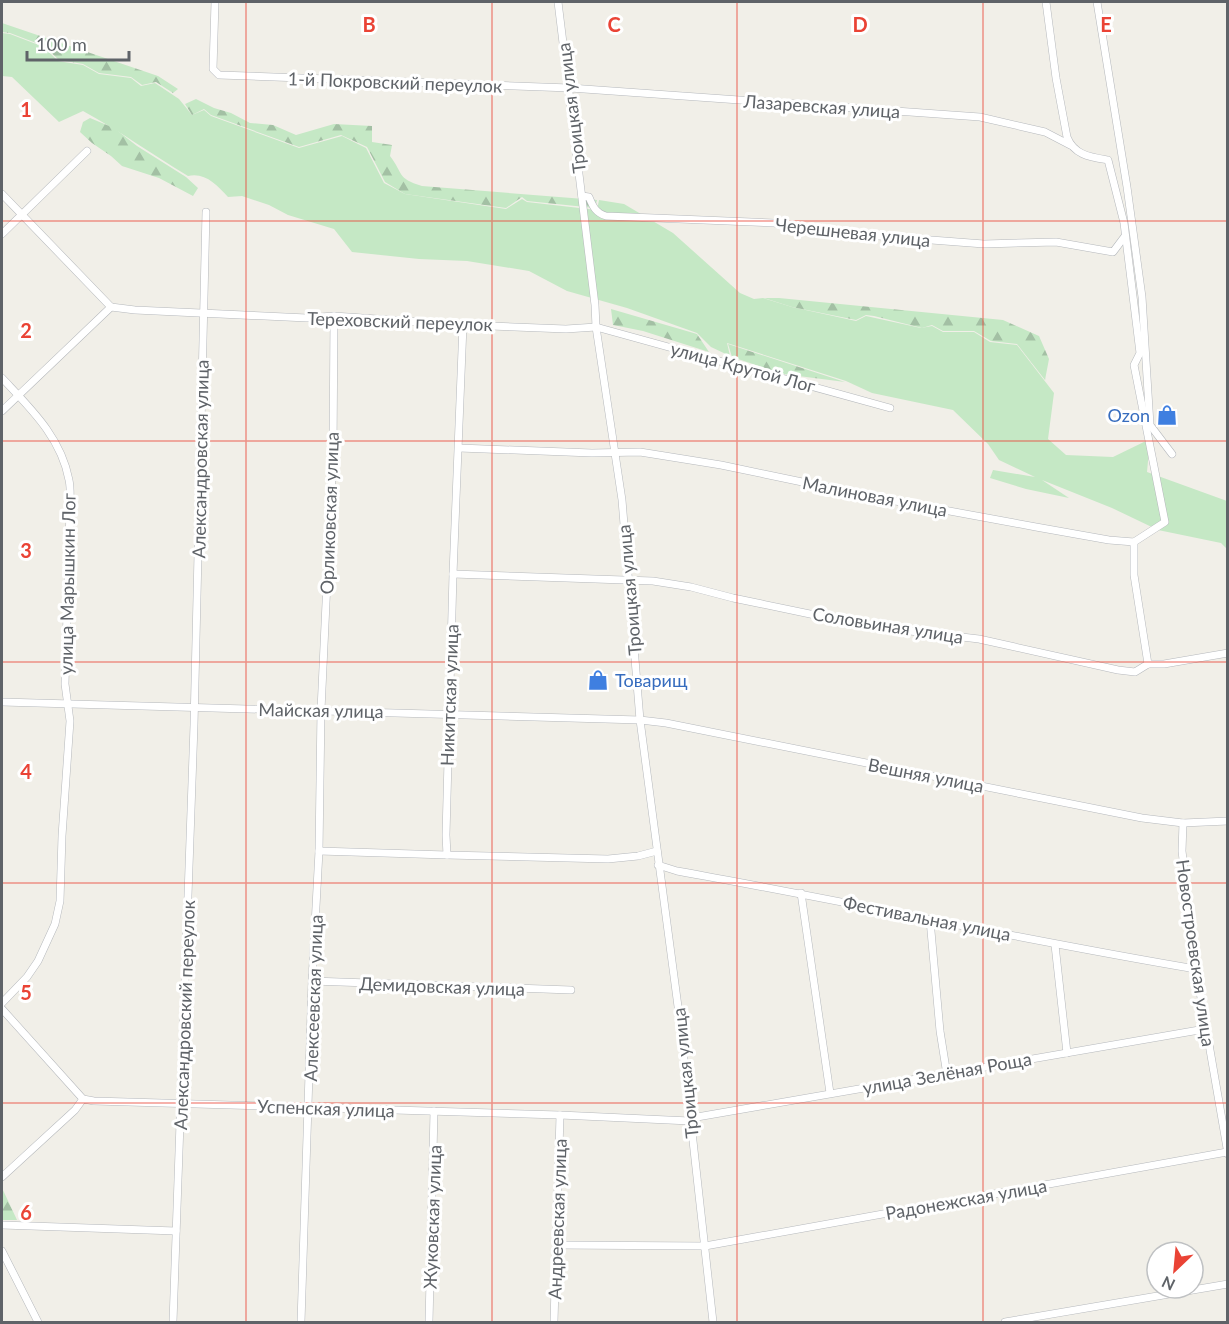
<svg xmlns="http://www.w3.org/2000/svg" width="1229" height="1324" viewBox="0 0 1229 1324" font-family="Lato,sans-serif">
	<defs>
		<pattern id="forest-firs" width="22" height="20" patternUnits="userSpaceOnUse" patternTransform="scale(1.5)"><rect width="22" height="20" fill="#c5e8c5"/><path d="M5 1l3.5 6h-7zM16 11l3.5 6h-7z" fill="#a3c0a4"/></pattern>
	</defs>
	<rect width="100%" height="100%" fill="#f1efe8"/>
	<!-- grass -->
	<path fill="#c5e8c5" d="M2 33 10 34 44 47 58 61 83 65 99 74 131 78 141 86 155 83 179 99 192 115 204 110 211 116 299 148 342 136 366 148 384 183 405 194 506 209 522 199 527 202 597 210 599 200 624 204 673 233 740 293 754 299 763 298 792 307 856 321 866 316 921 328 932 326 943 332H974L990 342 1017 345 1054 393 1048 439 1066 455 1113 457 1150 439 1147 472 1227 501V549L1221 543 1158 530 1112 508 1042 480 1069 498 1026 489 990 478 993 470 1035 477 999 460 988 444 953 410 872 393 846 381 727 343 730 356 711 347 697 333 627 308 567 291 529 271 467 261 419 259 352 252 334 229 288 215 269 205 242 196 228 197C217 185 205 172 188 176 153 155 120 131 83 111L59 122 12 77 2 76Z"/>
	<!-- forest -->
	<g fill="url(#forest-firs)">
		<polygon points="2,23 158,76 178,89 173,93 156,82 142,85 131,77 99,73 83,64 59,60 44,46 10,33 2,32"/>
		<path d="M196 99 214 108 231 113 250 123 273 125 296 135 334 124 372 126V142L392 145 390 156C404 174 396 178 422 186L597 200 595 208 527 201 522 197 506 208 405 194 385 182 367 147 341 135 299 147 211 115 204 109 192 115 185 104Z"/>
		<polygon points="90,118 114,128 137,146 186,177 198,188 193,196 159,178 122,166 111,156 92,143 80,132 83,122"/>
		<polygon points="764,298 779,298 1003,320 1039,336 1049,359 1045,380 1017,344 991,341 974,331 943,331 932,325 922,328 874,316 866,315 856,320 792,307"/>
		<polygon points="611,309 697,334 709,352 643,331 613,325"/>
		<polygon points="728,344 845,382 783,374 732,357"/>
		<polygon points="2,1188 17,1220 2,1220"/>
	</g>
	<g fill="none" stroke-linecap="round" stroke-linejoin="round">
		<!-- minor casing -->
		<g stroke="#b5b8bc" stroke-width="8">
			<g id="minor">
				<polyline points="215,2 213,69 219,75 570,88 980,117 1045,132 1070,145"/>
				<polyline points="558,2 595,305 596,327 622,500 640,720 679,1014 713,1322"/>
				<path d="M1046 2 1056 78 1067 137C1074 155 1090 157 1108 160L1124 223 1140 353 1134 365 1165 522 1134 542V575L1148 664H1164L1228 653"/>
				<polyline points="1097,2 1127,187 1142,297 1150,425 1172,454"/>
				<polyline points="2,194 111,307 135,310 307,318 334,316 463,325 566,329 596,327 890,408"/>
				<path d="M582 196 589 197C593 207 596 213 606 216L774 223 839 233 984 244 1056 242 1113 252 1125 236"/>
				<polyline points="2,234 87,151"/>
				<polyline points="463,325 453,574 446,835 447,855 608,859 638,856 657,851"/>
				<path d="M2 378C30 408 61 437 69 480 71 489 70 499 70 508L65 684 70 721 62 836 60 901 55 924 38 961 27 977 2 1003"/>
				<polyline points="2,411 111,307"/>
				<polyline points="459,448 592,453 640,452 721,465 879,498 1036,527 1109,540 1134,542"/>
				<polyline points="453,574 653,581 691,587 733,598 834,619 901,630 979,639 1118,670 1135,672 1148,664"/>
				<polyline points="2,702 640,720 666,723 1142,818 1183,823 1228,821"/>
				<polyline points="1183,823 1182,851 1196,969 1228,1154"/>
				<polyline points="319,851 447,855"/>
				<path d="M658 865 677 871C851 902 1023 940 1196 969"/>
				<polyline points="801,893 830,1093"/>
				<polyline points="930,920 940,1031 947,1075"/>
				<polyline points="1055,945 1067,1053"/>
				<polyline points="312,981 571,990"/>
				<polyline points="2,1009 83,1099 94,1101 560,1115 690,1121 697,1117 1205,1029"/>
				<polyline points="2,1177 75,1110 83,1099"/>
				<polyline points="2,1225 176,1231"/>
				<polyline points="556,1245 705,1246 1227,1152"/>
				<polyline points="2,1251 38,1322"/>
				<polyline points="173,1322 194,725 206,212"/>
				<polyline points="301,1322 312,981 319,851 321,710 333,453 334,316"/>
				<polyline points="429,1322 434,1111"/>
				<polyline points="554,1322 560,1115"/>
				<polyline points="1005,1322 1228,1284"/>
			</g>
		</g>
		<!-- minor -->
		<use href="#minor" stroke="#fff" stroke-width="7"/>
	</g>
	<!-- grid -->
	<path fill="none" stroke="#ea4335" stroke-width="1.5" stroke-opacity="0.55" d="M246 2V1322M492 2V1322M737 2V1322M983 2V1322M2 221H1228M2 441H1228M2 662H1228M2 883H1228M2 1103H1228"/>
	<!-- icons -->
	<defs>
		<g id="shop-bare" transform="scale(1.62)"><path d="M-5-2.5h2.3a2.7 3.5 0 0 1 5.4 0H5L5.5 6h-11ZM-1.5-2.5h3a1.5 2.3 0 0 0-3 0Z" fill="#3f7fe0" stroke="#fff" stroke-width="2.5" paint-order="stroke"/></g>
	</defs>
	<g fill-rule="evenodd">
		<use href="#shop-bare" x="1167" y="415"/>
		<use href="#shop-bare" x="598" y="680"/>
	</g>
	<g text-anchor="middle" dominant-baseline="central" stroke-width="6" stroke-linejoin="round" paint-order="stroke">
		<!-- street labels -->
		<g font-size="18" fill="#5f6368" stroke="#fff">
			<text transform="translate(395 82) rotate(2)">1-й Покровский переулок</text>
			<text transform="translate(822 106) rotate(4)">Лазаревская улица</text>
			<text transform="translate(571 108) rotate(-97)">Троицкая улица</text>
			<text transform="translate(853 232) rotate(6)">Черешневая улица</text>
			<text transform="translate(400 321) rotate(2)">Тереховский переулок</text>
			<text transform="translate(743 367) rotate(15)">улица Крутой Лог</text>
			<text transform="translate(200 459) rotate(-89)">Александровская улица</text>
			<text transform="translate(875 496) rotate(11)">Малиновая улица</text>
			<text transform="translate(329 513) rotate(-88)">Орликовская улица</text>
			<text transform="translate(67 584) rotate(-89)">улица Марышкин Лог</text>
			<text transform="translate(629 590) rotate(-95)">Троицкая улица</text>
			<text transform="translate(888 625) rotate(9)">Соловьиная улица</text>
			<text transform="translate(449 695) rotate(-88)">Никитская улица</text>
			<text transform="translate(321 710) rotate(1)">Майская улица</text>
			<text transform="translate(926 775) rotate(11)">Вешняя улица</text>
			<text transform="translate(927 918) rotate(11)">Фестивальная улица</text>
			<text transform="translate(1196 953) rotate(82)">Новостроевская улица</text>
			<text transform="translate(442 986) rotate(2)">Демидовская улица</text>
			<text transform="translate(313 998) rotate(-88)">Алексеевская улица</text>
			<text transform="translate(184 1015) rotate(-88)">Александровский переулок</text>
			<text transform="translate(685 1073) rotate(-96)">Троицкая улица</text>
			<text transform="translate(947 1073) rotate(-10)">улица Зелёная Роща</text>
			<text transform="translate(326 1108) rotate(2)">Успенская улица</text>
			<text transform="translate(966 1199) rotate(-10)">Радонежская улица</text>
			<text transform="translate(432 1217) rotate(-88)">Жуковская улица</text>
			<text transform="translate(557 1219) rotate(-88)">Андреевская улица</text>
		</g>
		<!-- shop labels -->
		<g font-size="18" fill="#366cbe" stroke="#fff" text-anchor="end">
			<text x="1150" y="415">Ozon</text>
			<text x="615" y="680" text-anchor="start">Товарищ</text>
		</g>
	</g>
	<g font-size="20" text-anchor="middle" font-weight="bold" fill="#ea4335" stroke="#fff" stroke-width="6" stroke-linejoin="round" paint-order="stroke">
		<text x="369" y="32">B</text>
		<text x="614" y="32">C</text>
		<text x="860" y="32">D</text>
		<text x="1106" y="32">E</text>
		<text x="26" y="117">1</text>
		<text x="26" y="338">2</text>
		<text x="26" y="558">3</text>
		<text x="26" y="779">4</text>
		<text x="26" y="1000">5</text>
		<text x="26" y="1220">6</text>
	</g>
	<!-- border -->
	<rect width="1229" height="1324" fill="none" stroke="#5f6368" stroke-width="6"/>
	<!-- north arrow -->
	<g transform="translate(1175 1270) rotate(206)"><circle r="28" fill="#ffffff" stroke="#bfc1c3" stroke-width="1.5"/>
	<path d="M0-4.5L10 22L0 15L-10 22Z" fill="#ea4335"/>
	<text y="-9" font-size="16" font-weight="bold" text-anchor="middle" fill="#5f6368">N</text>
	</g>
	<!-- scale -->
	<path d="M27 51v9h102v-9" fill="none" stroke="#5f6368" stroke-width="3"/>
	<text x="36" y="51" font-size="18" fill="#5f6368" stroke="#ffffff" stroke-width="4.5" paint-order="stroke">100 m</text>
</svg>
